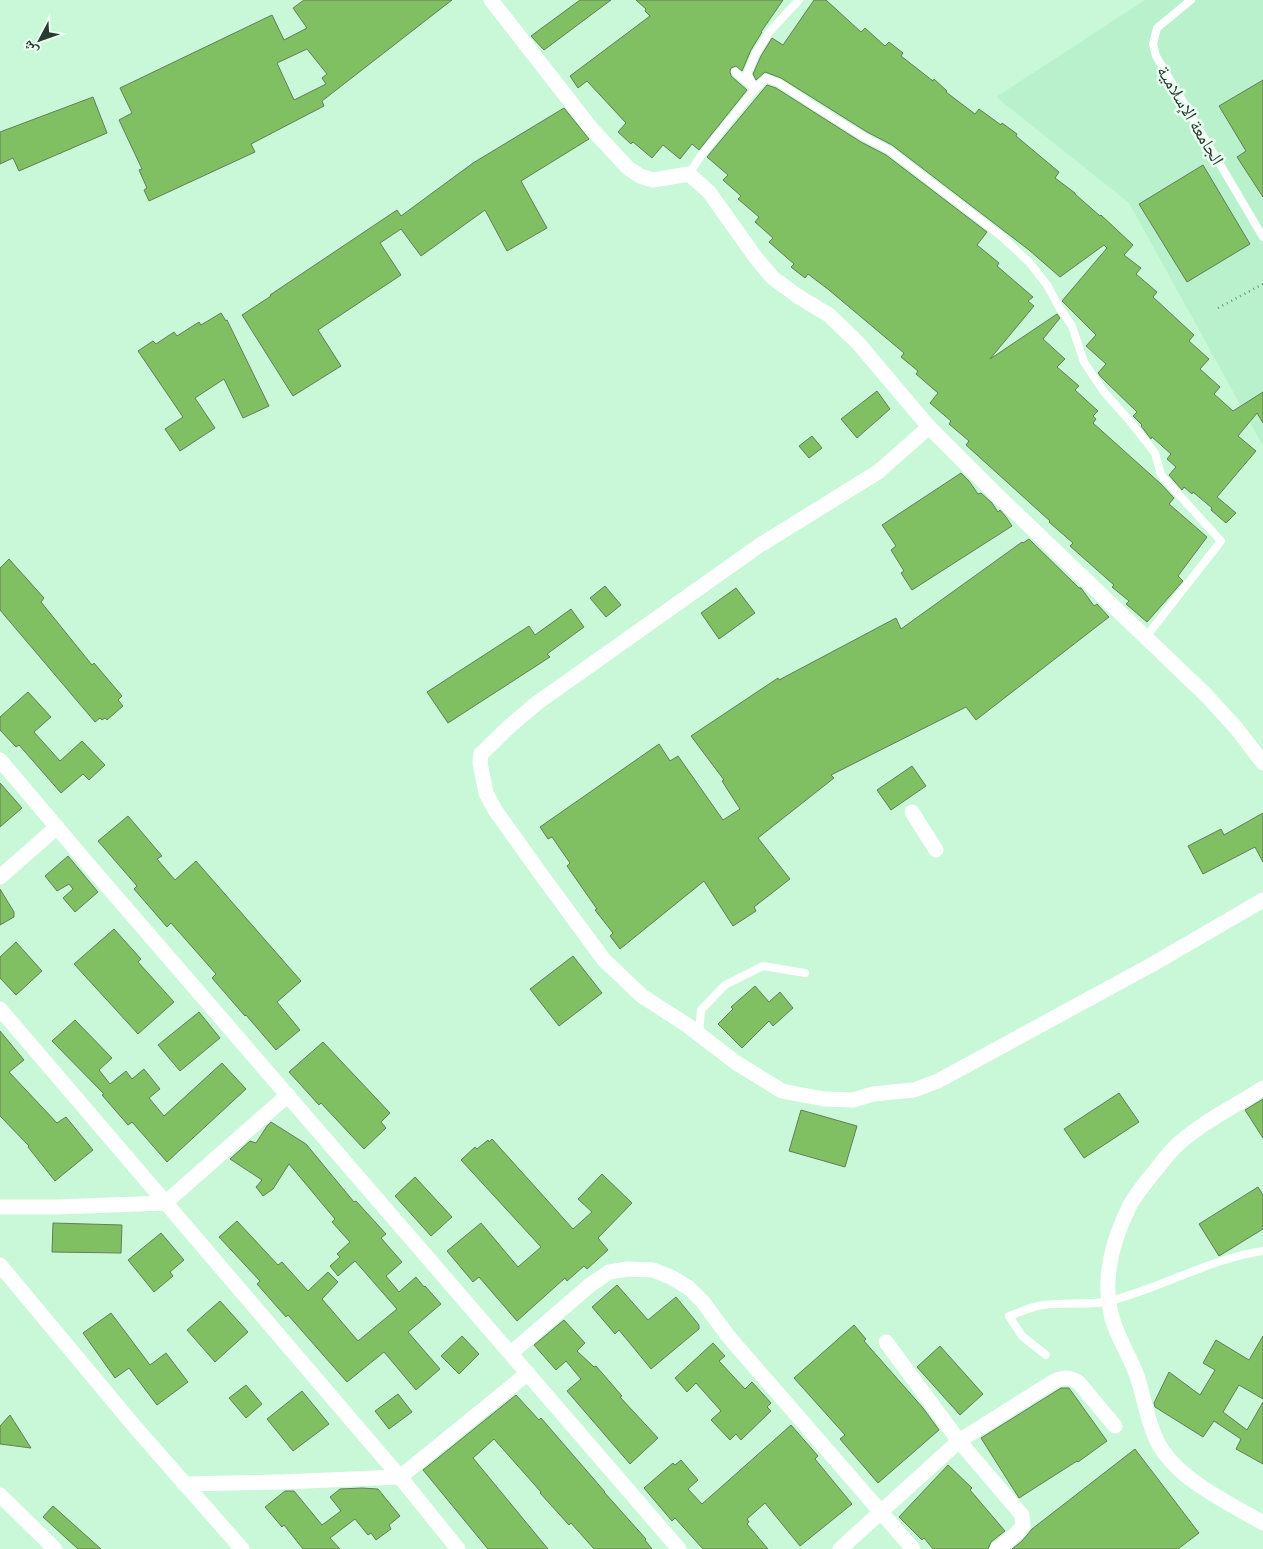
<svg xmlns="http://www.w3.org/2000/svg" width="1263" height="1549" viewBox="0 0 1263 1549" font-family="'IBM Plex Sans','Noto Naskh Arabic',sans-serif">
	<rect width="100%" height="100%" fill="#c9f8d9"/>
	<!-- built -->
	<polygon fill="#baf1cd" points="1145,0 1263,0 1263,446 1129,203 996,97"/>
	<!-- building -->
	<g fill="#81bf63" stroke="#647e58" fill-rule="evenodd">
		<path d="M304 0H452L322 101 324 106 251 144 255 152 149 201 144 190 147 188 139 170 142 169 119 120 132 113 120 88 272 15 284 40 307 28 293 8ZM307 49 327 74 322 78 326 84 294 100 277 63Z"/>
		<polygon points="580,0 611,0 544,50 531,36"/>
		<polygon points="636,0 783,0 761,32 762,32 751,50 742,71 736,66 731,68 730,71 731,76 747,90 699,150 692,144 680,159 663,145 652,158 633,142 631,144 618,132 626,123 587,81 578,88 570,76 650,16 645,11 646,9"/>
		<polygon points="814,0 826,0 861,32 865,28 885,46 889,42 903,53 901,56 933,81 934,79 947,91 946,92 975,114 979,109 1001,125 1002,123 1017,134 1016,136 1059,172 1055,178 1075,193 1075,194 1100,216 1101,215 1133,245 1124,255 1141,268 1136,274 1157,292 1153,297 1194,335 1189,341 1209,359 1200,369 1220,387 1214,394 1233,411 1263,392 1263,423 1257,413 1238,436 1256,451 1217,497 1236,513 1226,523 1211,510 1212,508 1193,492 1192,494 1184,487 1182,490 1169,475 1176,467 1167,459 1171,454 1152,437 1151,439 1141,426 1142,425 1133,416 1137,412 1101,377 1098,373 1106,364 1086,346 1096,335 1062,301 1107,248 1104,245 1060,277 1029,250 892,145 867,132 781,78 765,72 756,80 753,74 761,56 772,38 783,45"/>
		<polygon points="1263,80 1263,197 1237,157 1246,151 1219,106"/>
		<polygon points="767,85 776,88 861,142 886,155 987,232 977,245 999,263 997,266 1033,297 1028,301 1034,306 990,359 1057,314 1060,318 1043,339 1065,359 1057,367 1079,386 1075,390 1098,411 1093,416 1096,419 1093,423 1161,484 1174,498 1169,504 1207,537 1178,576 1183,581 1147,622 1126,604 1129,601 1112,587 1114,585 1070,546 1073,543 1049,522 1050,521 966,445 969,441 949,424 951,421 930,403 938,393 916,374 918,371 901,357 904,353 829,290 808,274 805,278 791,267 794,264 769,242 773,238 755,222 759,217 738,199 741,196 723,180 728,175 707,157"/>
		<polygon points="93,97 107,133 19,171 13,158 0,164 0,132"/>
		<polygon points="564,108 589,139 521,181 547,228 507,251 485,210 421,256 401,229 380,243 401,275 318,330 341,366 293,396 242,315 271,296 270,295 397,210 401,216 473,163"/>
		<polygon points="1203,165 1250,244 1187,282 1139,204"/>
		<polygon points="221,313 226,321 227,320 269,406 243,418 224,379 195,398 215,428 180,451 165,429 183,417 138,351 153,341 156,344 174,332 177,336 199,322 201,325"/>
		<polygon points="877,391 890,409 857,438 841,419"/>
		<polygon points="812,436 822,448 809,458 799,446"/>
		<polygon points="961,473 969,481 978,494 981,493 992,503 998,512 1000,510 1006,517 1012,526 912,590 901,573 904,571 891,550 896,546 882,525"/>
		<polygon points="1029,539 1079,588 1081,588 1094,606 1097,604 1109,617 976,720 966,707 831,775 834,778 758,838 790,879 754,907 756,911 733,926 704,881 620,949 610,936 613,933 595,910 597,909 567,866 570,863 552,837 548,839 540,827 659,744 670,761 678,756 723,820 740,809 722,781 724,780 691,736 778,678 779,680 896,618 901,629 1022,542 1023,543"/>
		<polygon points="9,559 44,598 41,602 92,665 94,663 122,696 118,700 123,706 107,720 105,718 102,720 100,718 95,722 0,610 0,568"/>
		<polygon points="605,586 621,605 606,617 590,598"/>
		<polygon points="736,588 755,613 719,639 701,613"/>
		<polygon points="571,609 584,627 547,654 550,657 448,723 427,692 529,626 535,635"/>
		<polygon points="28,692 51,717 34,732 60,761 82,741 105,765 89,780 83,774 61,793 19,745 16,747 0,730 0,717"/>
		<polygon points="912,766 926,786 891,810 877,790"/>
		<polygon points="0,783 22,808 0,827"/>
		<polygon points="1263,813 1263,862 1255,847 1203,874 1188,846 1221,829 1224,835"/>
		<polygon points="128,816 162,856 157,859 175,880 196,861 301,981 277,1002 300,1030 276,1050 246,1015 245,1016 212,978 216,974 171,923 167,927 134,889 137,886 98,841"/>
		<polygon points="68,856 98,892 75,912 63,898 73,889 69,884 57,891 45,876"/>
		<polygon points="0,889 14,912 14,917 0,925"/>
		<polygon points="114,929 141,959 138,962 174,1002 138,1034 74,964"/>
		<polygon points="16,942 42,971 16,995 0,978 0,957"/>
		<polygon points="573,956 602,993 559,1026 530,989"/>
		<polygon points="755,986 769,1002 780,992 793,1008 773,1026 769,1021 742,1048 718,1024 733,1009 731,1007"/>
		<polygon points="199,1012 220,1038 180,1071 158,1045"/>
		<polygon points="75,1020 112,1058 99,1070 110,1084 126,1071 132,1079 144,1069 160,1089 149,1098 164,1116 222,1063 246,1089 167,1162 132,1122 128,1125 102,1095 104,1094 52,1041"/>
		<polygon points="0,1031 24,1060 9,1072 57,1123 66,1117 93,1150 55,1181 28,1147 29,1146 0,1116"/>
		<polygon points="323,1042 390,1113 381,1122 386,1128 364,1149 321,1103 319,1105 289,1072"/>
		<polygon points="1119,1093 1139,1122 1084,1158 1064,1129"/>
		<polygon points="1263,1099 1263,1138 1245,1110"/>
		<polygon points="801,1110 857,1126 845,1167 789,1151"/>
		<polygon points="271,1122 306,1144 354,1202 356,1201 386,1234 381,1238 402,1262 386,1276 399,1292 416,1277 424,1287 425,1286 441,1304 408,1332 440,1369 416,1390 384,1352 347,1382 288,1315 286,1317 257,1284 260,1281 219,1237 237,1221 278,1265 282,1262 308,1291 328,1272 338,1282 322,1299 358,1341 397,1309 355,1261 338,1276 330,1266 340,1257 337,1254 350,1242 332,1222 335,1219 289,1164 273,1189 263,1196 256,1187 262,1180 230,1159 250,1141 256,1143 267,1126"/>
		<polygon points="492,1139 573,1229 592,1212 578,1199 602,1174 632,1203 598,1238 608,1250 587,1269 584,1266 567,1281 565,1278 517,1321 479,1277 473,1282 447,1251 481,1223 518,1267 541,1247 461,1160 475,1147 477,1149 488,1140 489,1142"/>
		<polygon points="415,1177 452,1217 431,1236 395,1196"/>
		<polygon points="1258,1187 1263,1195 1263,1229 1219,1256 1199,1224"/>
		<polygon points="53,1223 122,1225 121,1253 52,1252"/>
		<polygon points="161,1233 184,1260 170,1272 173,1276 154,1292 128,1260"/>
		<polygon points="617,1285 648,1320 676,1297 699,1325 699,1329 651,1369 619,1330 615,1334 592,1307"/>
		<polygon points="220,1301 248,1332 215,1362 187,1330"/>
		<polygon points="111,1313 150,1365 166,1353 188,1382 157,1405 129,1368 115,1378 83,1333"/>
		<polygon points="564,1320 585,1343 577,1351 594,1367 596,1366 622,1396 620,1397 658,1438 630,1464 567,1391 581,1379 566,1361 556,1370 534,1345"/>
		<polygon points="854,1325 866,1339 864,1341 923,1408 939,1430 878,1483 840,1439 845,1435 794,1378"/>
		<polygon points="462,1336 479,1354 459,1374 441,1356"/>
		<polygon points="1263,1336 1263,1399 1239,1385 1223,1412 1247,1430 1263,1402 1263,1464 1236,1449 1241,1439 1214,1421 1203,1437 1155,1407 1154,1403 1169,1372 1200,1395 1215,1370 1203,1363 1216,1340 1249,1360"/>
		<polygon points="713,1343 725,1356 719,1361 745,1389 752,1382 771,1403 767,1407 771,1411 741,1440 736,1434 730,1440 711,1420 721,1411 696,1383 687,1392 675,1378"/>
		<polygon points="940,1346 983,1394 960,1415 917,1367"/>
		<polygon points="246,1385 262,1404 246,1418 229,1398"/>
		<polygon points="1061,1388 1069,1388 1107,1441 1078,1462 1077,1461 1019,1498 981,1438"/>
		<polygon points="302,1391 329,1424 293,1451 267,1419"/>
		<polygon points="398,1394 412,1412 389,1429 375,1411"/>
		<polygon points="516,1395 539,1420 541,1418 605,1492 604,1492 646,1539 645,1540 652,1549 594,1549 571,1523 569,1525 540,1493 541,1492 494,1439 473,1458 548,1549 488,1549 423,1470"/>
		<polygon points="10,1415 31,1448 0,1444 0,1426"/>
		<polygon points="791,1425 818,1456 815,1459 852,1504 800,1546 765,1503 747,1519 749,1522 747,1524 768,1549 703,1549 675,1518 672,1521 644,1488 673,1463 675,1465 681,1460 698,1480 688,1489 702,1504"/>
		<polygon points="1135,1449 1199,1533 1178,1549 1012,1549 1022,1541 1032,1529"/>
		<polygon points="948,1465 972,1488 970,1490 1005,1531 991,1542 988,1549 933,1549 924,1538 922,1540 899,1517"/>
		<polygon points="362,1488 378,1489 400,1516 389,1525 391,1529 376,1540 371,1533 368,1535 355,1519 330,1538 340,1549 303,1549 284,1525 282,1527 265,1507 285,1491 294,1491 322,1525 341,1511 330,1497 340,1489"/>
		<polygon points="53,1506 101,1549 78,1549 43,1517"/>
	</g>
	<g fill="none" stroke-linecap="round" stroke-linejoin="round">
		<!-- path -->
		<polyline stroke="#71917c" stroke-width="2.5" stroke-dasharray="1 4" stroke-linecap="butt" points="1218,308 1263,284"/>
		<!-- lane -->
		<g stroke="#fff" stroke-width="8">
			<polyline points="799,0 770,31 756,53 747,74 755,89 766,78 779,83 819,109 864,137 889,150 1000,235 1030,263 1047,285 1059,307 1072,326 1084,362 1104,392 1129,420 1155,453 1161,475 1221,541 1145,638"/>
			<polyline points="1191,0 1157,28 1153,44 1156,56 1263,237"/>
			<polyline points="689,174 700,157 755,89 735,72"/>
			<polyline points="699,1034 701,1010 725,985 763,966 805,973"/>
			<path d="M1046 1355 1022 1336 1009 1316C1018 1313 1028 1308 1038 1306 1061 1301 1087 1306 1110 1301 1161 1288 1212 1258 1263 1251"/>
		</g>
		<!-- street -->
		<g stroke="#fff" stroke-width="15">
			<polyline points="491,0 591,128 628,168 640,176 653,180 689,174 709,192 756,258 773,278 799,297 829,315 858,343 929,427 994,492 1206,695 1237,729 1263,763"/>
			<polyline points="929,427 878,472 760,545 537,703 511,725 481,754 480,763 486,793 495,810 540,873 604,960 642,996 687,1025 735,1062 782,1091 824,1099 853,1100 873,1094 914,1090 938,1081 1153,964 1263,900"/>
			<polyline points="0,760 88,864 679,1549"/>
			<polyline points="912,812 936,850"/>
			<polyline points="0,877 57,827"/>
			<polyline points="0,1009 400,1477 458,1549"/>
			<path d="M1263 1088C1234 1107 1200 1123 1175 1147 1169 1153 1163 1161 1158 1167 1148 1180 1136 1193 1129 1207 1114 1238 1103 1275 1110 1309 1114 1333 1129 1353 1137 1376 1144 1397 1147 1420 1157 1441 1176 1479 1227 1502 1263 1523"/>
			<polyline points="0,1207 55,1207 165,1203 288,1095"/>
			<polyline points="0,1265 135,1427 242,1549"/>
			<path d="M886 1342 959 1441 1051 1383C1061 1377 1069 1376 1079 1383L1115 1426"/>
			<polyline points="511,1353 590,1285 609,1272 628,1269 653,1270 671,1277 689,1288 703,1302 728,1336 913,1549"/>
			<polyline points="184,1484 281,1482 400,1477 528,1373"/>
			<polyline points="0,1495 55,1549"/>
			<polyline points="840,1549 959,1441 1022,1515 1023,1526 1015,1535 997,1549"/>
		</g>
	</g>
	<g text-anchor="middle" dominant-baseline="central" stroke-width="5" stroke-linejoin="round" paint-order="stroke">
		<!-- street labels -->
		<g font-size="18" fill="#293b2f" stroke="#ebfef1">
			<text transform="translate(1191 115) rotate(59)">الجامعة الإسلامية</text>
		</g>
	</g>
	<!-- north arrow -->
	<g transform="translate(40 40) rotate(229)" stroke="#ebfef1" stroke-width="4" paint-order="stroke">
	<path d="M0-4L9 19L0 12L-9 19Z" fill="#293b2f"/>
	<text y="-8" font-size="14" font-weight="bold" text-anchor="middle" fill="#293b2f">ش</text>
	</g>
</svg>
